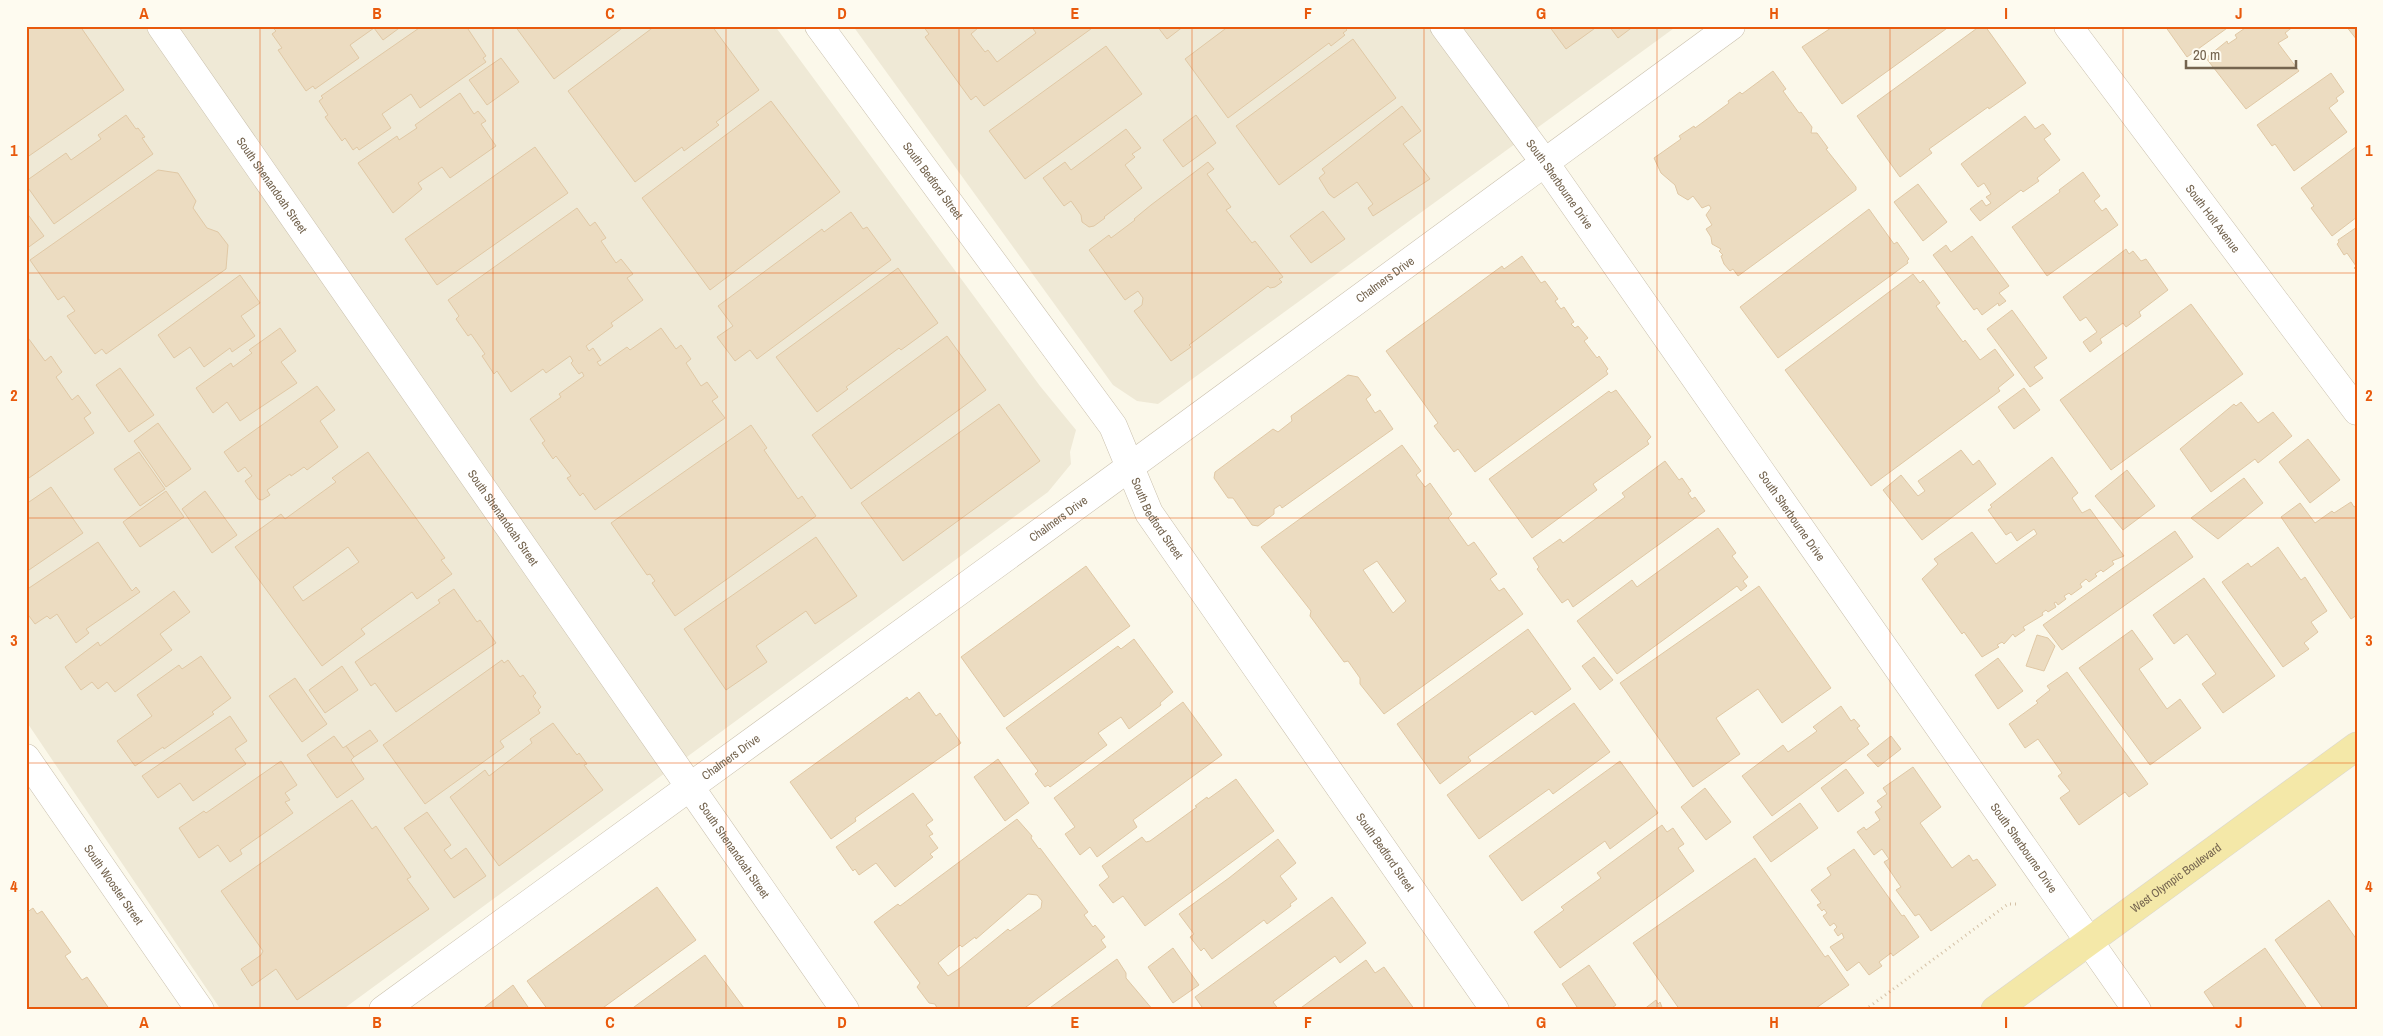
<svg xmlns="http://www.w3.org/2000/svg" width="2383" height="1036" viewBox="0 0 2383 1036" font-family="'Archivo Narrow',sans-serif">
	<rect width="100%" height="100%" fill="#fbf8ea"/>
	<!-- residential -->
	<g fill="#efe9d6">
		<polygon points="26,26 775,26 1040,386 1076,430 1070,452 1071,464 1048,492 342,1010 221,1010 26,721"/>
		<polygon points="853,26 1677,26 1158,404 1137,401 1113,385"/>
	</g>
	<!-- building -->
	<g fill="#ecdcc1" stroke="#e0c8a5" fill-rule="evenodd">
		<polygon points="26,26 80,26 124,90 26,158"/>
		<polygon points="277,26 402,26 383,40 374,28 350,45 359,58 315,89 313,86 306,91 278,50 282,48 272,34 276,31 274,29"/>
		<polygon points="422,26 466,26 486,56 483,58 486,62 420,108 411,94 382,114 391,128 359,150 357,147 353,150 345,138 342,141 325,117 328,115 319,101 323,98 321,96"/>
		<polygon points="515,26 625,26 554,79"/>
		<polygon points="655,26 712,26 759,90 716,122 719,125 684,151 682,147 635,182 568,91"/>
		<polygon points="923,26 977,26 978,28 971,34 985,52 988,50 997,62 1036,33 1031,26 1095,26 984,106 976,96 971,100 925,37 929,34"/>
		<polygon points="1157,26 1184,26 1167,39"/>
		<polygon points="1229,26 1347,26 1345,28 1347,30 1343,33 1345,35 1331,46 1329,43 1228,118 1185,59"/>
		<polygon points="1549,26 1598,26 1566,49"/>
		<polygon points="1609,26 1634,26 1618,38"/>
		<polygon points="1834,26 1950,26 1842,104 1802,47"/>
		<polygon points="1980,26 1985,26 2026,83 1989,109 1988,107 1929,149 1932,153 1900,177 1857,116"/>
		<polygon points="2165,26 2230,26 2187,57"/>
		<polygon points="2248,26 2294,26 2285,33 2288,37 2278,43 2299,71 2246,109 2206,58 2227,41 2228,44 2237,38 2235,35"/>
		<polygon points="2346,26 2357,26 2357,40"/>
		<polygon points="1353,39 1396,98 1279,185 1236,126"/>
		<polygon points="1106,46 1142,94 1025,179 989,131"/>
		<polygon points="501,58 519,82 487,105 469,80"/>
		<polygon points="1773,71 1786,89 1783,91 1799,113 1801,112 1812,127 1811,133 1817,133 1828,148 1826,149 1856,187 1856,190 1738,276 1733,269 1730,271 1724,264 1721,256 1723,255 1719,251 1721,249 1712,244 1711,237 1706,229 1712,225 1706,215 1711,208 1709,205 1702,208 1693,196 1688,200 1678,194 1675,185 1661,173 1654,158 1681,139 1679,136 1694,126 1695,128 1729,103 1728,101 1740,92 1742,94"/>
		<polygon points="2331,73 2344,92 2336,98 2338,101 2329,108 2347,132 2294,171 2275,144 2272,146 2257,125"/>
		<polygon points="460,93 474,114 478,111 486,121 481,124 496,146 450,178 442,167 418,183 422,189 393,213 358,163 397,136 399,140 417,128 415,125"/>
		<polygon points="771,101 840,192 710,290 642,198"/>
		<polygon points="1402,106 1421,131 1403,144 1430,179 1373,216 1368,208 1373,204 1357,182 1334,198 1329,194 1319,178 1325,173 1322,169"/>
		<polygon points="126,115 136,129 138,128 145,137 142,138 153,154 54,224 26,185 26,181 66,153 71,160 101,139 98,135"/>
		<polygon points="1196,115 1216,143 1183,167 1163,140"/>
		<polygon points="2025,116 2035,129 2043,124 2051,134 2044,139 2060,160 2037,178 2039,181 2023,192 2021,190 1980,221 1970,209 1982,200 1986,206 1991,203 1986,197 1991,194 1984,183 1978,187 1961,164"/>
		<polygon points="1126,129 1141,148 1132,154 1135,157 1125,165 1142,188 1104,217 1105,218 1094,226 1089,227 1082,222 1081,215 1071,201 1064,206 1043,178 1065,162 1071,170"/>
		<polygon points="2357,146 2357,217 2332,236 2311,208 2314,206 2301,188"/>
		<polygon points="535,147 568,193 437,285 405,239"/>
		<polygon points="1208,162 1214,169 1207,174 1231,207 1226,210 1252,243 1255,241 1283,277 1279,279 1282,282 1275,287 1270,288 1268,286 1189,345 1191,347 1171,361 1134,311 1142,305 1143,298 1138,291 1125,300 1089,250 1109,235 1111,238 1135,220 1134,219 1151,205"/>
		<polygon points="158,170 178,173 196,201 193,208 207,228 218,232 228,245 226,269 106,354 102,349 95,354 67,316 75,311 64,296 58,300 30,260"/>
		<polygon points="2083,172 2100,196 2094,201 2102,211 2106,208 2118,225 2047,276 2012,227 2060,192 2059,190"/>
		<polygon points="1918,184 1947,222 1923,241 1894,202"/>
		<polygon points="577,208 590,226 595,222 606,238 601,241 616,263 621,259 633,274 627,278 643,300 611,323 613,326 586,346 589,351 593,348 601,360 597,362 600,366 627,347 630,350 661,328 676,349 681,345 691,359 686,363 701,386 707,382 718,397 712,401 725,418 595,510 583,493 580,496 567,478 571,476 556,456 553,459 542,443 545,441 530,419 561,397 559,394 584,376 582,372 579,374 571,363 573,361 570,356 546,373 543,369 511,392 497,371 494,374 482,356 485,354 471,334 468,336 456,319 459,316 448,300"/>
		<polygon points="1869,209 1894,244 1897,242 1909,259 1907,261 1908,263 1778,358 1740,307"/>
		<polygon points="1323,211 1345,239 1311,263 1290,236"/>
		<polygon points="26,212 44,236 26,249"/>
		<polygon points="851,212 863,229 867,227 891,260 757,359 750,350 735,361 717,337 733,326 718,306 822,229 824,232"/>
		<polygon points="2357,227 2357,271 2354,268 2356,266 2347,253 2344,255 2337,244 2339,242 2338,240"/>
		<polygon points="1972,236 2009,286 1999,293 2006,301 1999,306 1998,303 1982,315 1977,308 1974,310 1933,255 1946,245 1951,252"/>
		<polygon points="2126,249 2129,254 2133,251 2141,261 2146,259 2168,290 2139,312 2141,316 2126,327 2123,323 2100,339 2102,343 2090,352 2083,342 2097,332 2086,317 2080,321 2063,297"/>
		<polygon points="1522,256 1541,283 1545,281 1558,299 1555,301 1561,309 1564,307 1574,322 1571,324 1575,328 1578,326 1588,338 1584,341 1597,358 1599,356 1608,369 1606,371 1608,374 1475,472 1458,449 1454,452 1434,426 1438,423 1386,351 1502,266 1504,269"/>
		<polygon points="898,268 938,323 901,350 899,348 846,387 848,389 817,412 776,357"/>
		<polygon points="1913,274 1920,283 1923,280 1940,303 1936,306 1963,342 1965,340 1980,360 1995,349 2014,375 1998,388 2000,391 1871,486 1785,370"/>
		<polygon points="240,275 260,303 241,316 255,336 232,352 230,348 204,367 190,347 174,358 158,335"/>
		<polygon points="2191,304 2243,374 2111,470 2060,400"/>
		<polygon points="2012,310 2047,358 2034,367 2043,378 2030,387 1987,329"/>
		<polygon points="280,328 296,351 281,362 297,383 240,421 227,402 213,413 196,388 231,363 233,367 252,353 249,350"/>
		<polygon points="26,335 45,361 51,356 62,372 56,377 72,400 78,395 91,413 84,418 94,433 26,480"/>
		<polygon points="947,336 986,390 851,489 812,435"/>
		<polygon points="120,368 154,415 129,432 96,385"/>
		<polygon points="1348,375 1358,377 1371,395 1366,399 1375,413 1380,410 1393,429 1282,508 1280,505 1274,509 1274,514 1258,526 1252,525 1233,498 1228,498 1214,478 1215,472 1273,429 1278,432 1292,421 1291,416"/>
		<polygon points="317,386 335,410 320,421 338,447 307,470 304,467 291,476 290,474 267,490 270,495 262,500 258,499 245,481 252,476 245,467 238,472 224,452"/>
		<polygon points="2024,388 2040,410 2014,429 1998,407"/>
		<polygon points="1616,390 1651,437 1647,441 1649,444 1593,484 1597,490 1532,538 1489,479 1609,391 1611,393"/>
		<polygon points="2241,402 2258,423 2273,412 2292,436 2258,463 2255,459 2211,492 2180,449 2234,404 2236,406"/>
		<polygon points="999,404 1040,461 903,561 861,503"/>
		<polygon points="158,423 191,469 166,487 134,441"/>
		<polygon points="751,425 767,448 764,450 798,499 802,496 816,516 675,616 652,583 655,581 650,574 647,575 611,523"/>
		<polygon points="2308,439 2340,480 2310,503 2279,462"/>
		<path d="M1402 445 1421 471 1416 475 1425 487 1430 483 1452 514 1448 518 1468 546 1474 542 1497 574 1490 579 1499 591 1504 588 1523 614 1384 714 1360 684V678L1348 661 1344 662 1310 616 1311 611 1261 547ZM1377 561 1406 601 1393 613 1363 570Z"/>
		<polygon points="1961,450 1973,465 1979,460 1996,484 1922,540 1883,490 1901,475 1918,496 1925,491 1918,481"/>
		<polygon points="139,452 165,489 140,506 114,469"/>
		<path d="M368 452 445 558 441 560 452 574 417 599 412 592 361 629 365 634 322 666 235 547 281 514 285 519 336 482 332 478ZM348 547 359 562 303 601 293 587Z"/>
		<polygon points="2052,457 2078,493 2072,498 2082,513 2090,509 2124,556 2112,561 2114,564 2103,572 2101,570 2095,574 2097,576 2089,582 2086,579 2080,584 2082,587 2071,595 2069,593 2064,596 2066,599 2058,605 2056,602 2054,603 2056,607 2048,612 2046,610 2042,613 2043,615 2023,627 2025,630 2015,637 2013,634 2004,644 2002,642 1997,645 1999,647 1982,657 1964,632 1962,634 1922,579 1938,564 1934,559 1972,532 1996,564 2037,534 2034,529 2017,541 2011,532 2006,535 1988,510 1992,507 1990,505"/>
		<polygon points="1665,461 1679,480 1682,478 1691,491 1688,493 1692,499 1695,497 1705,511 1573,607 1568,599 1562,603 1537,569 1539,567 1533,558 1560,539 1563,543 1625,497 1622,493"/>
		<polygon points="2127,470 2155,506 2123,530 2095,496"/>
		<polygon points="2244,478 2263,503 2218,539 2191,518"/>
		<polygon points="51,487 83,533 26,572 26,504"/>
		<polygon points="166,491 184,517 140,547 123,522"/>
		<polygon points="205,491 237,535 212,553 182,509"/>
		<polygon points="2351,502 2354,507 2357,505 2357,615 2351,619 2281,517 2300,503 2315,523 2332,511 2334,513"/>
		<polygon points="1718,528 1736,553 1732,556 1748,577 1743,581 1747,586 1741,591 1737,586 1617,674 1577,621 1632,580 1637,587"/>
		<polygon points="2175,531 2193,557 2062,650 2043,625"/>
		<polygon points="816,537 857,596 815,624 806,611 756,646 767,662 726,690 684,629"/>
		<polygon points="98,542 132,591 136,587 140,592 86,629 89,633 76,643 57,614 50,619 47,616 35,624 26,612 26,590"/>
		<polygon points="2278,547 2301,580 2305,577 2327,611 2311,622 2318,632 2304,643 2309,649 2283,667 2222,582 2248,563 2251,567"/>
		<polygon points="1086,566 1130,626 1004,717 961,657"/>
		<polygon points="2204,578 2275,676 2223,713 2202,684 2216,674 2187,634 2174,644 2153,615"/>
		<polygon points="1759,586 1831,688 1782,723 1758,689 1716,718 1740,754 1693,787 1620,683"/>
		<polygon points="454,589 477,622 480,620 496,643 396,712 375,683 371,686 355,662 440,603 438,600"/>
		<polygon points="174,591 190,612 160,634 172,650 115,692 107,682 98,689 92,682 81,690 65,667 98,642 100,646"/>
		<polygon points="1528,629 1571,689 1535,715 1532,711 1468,757 1471,761 1440,784 1397,724"/>
		<polygon points="2132,630 2153,659 2139,669 2167,709 2180,699 2201,728 2150,765 2079,668"/>
		<polygon points="2037,635 2048,638 2055,646 2044,671 2026,666"/>
		<polygon points="1134,639 1173,692 1160,703 1161,705 1129,729 1121,717 1098,733 1107,745 1050,787 1048,785 1045,787 1035,774 1038,771 1006,728 1118,646 1121,649"/>
		<polygon points="201,656 231,698 212,712 214,714 164,749 163,747 135,766 117,741 152,716 137,695 179,665 182,669"/>
		<polygon points="1594,657 1613,680 1600,690 1582,666"/>
		<polygon points="1998,658 2023,691 1998,709 1975,675"/>
		<polygon points="502,660 504,663 508,660 520,677 523,675 536,693 533,696 541,707 538,710 540,713 500,741 504,747 425,804 383,745"/>
		<polygon points="342,666 358,690 325,713 309,690"/>
		<polygon points="2067,672 2148,784 2129,797 2125,792 2079,825 2060,798 2070,791 2058,776 2062,773 2038,739 2025,748 2009,724 2038,703 2036,701 2050,690 2047,686"/>
		<polygon points="295,678 327,724 302,742 269,696"/>
		<polygon points="919,692 936,716 940,713 961,743 855,818 856,821 831,839 790,782 907,697 909,700"/>
		<polygon points="1183,702 1222,755 1133,820 1137,827 1097,857 1090,847 1080,855 1065,834 1075,827 1054,798"/>
		<polygon points="1574,703 1610,752 1553,794 1549,789 1479,839 1447,795"/>
		<polygon points="1841,706 1851,721 1854,719 1860,726 1857,728 1869,744 1772,816 1742,776 1783,745 1788,752 1813,734 1817,731 1813,727"/>
		<polygon points="230,716 247,741 235,749 246,764 193,801 180,783 158,798 142,776"/>
		<polygon points="553,723 577,755 579,753 587,764 584,765 603,790 499,866 450,797 485,770 489,776 532,743 530,739"/>
		<polygon points="370,730 378,741 354,757 346,746"/>
		<polygon points="334,736 343,748 346,746 354,757 351,760 364,779 337,798 307,755"/>
		<polygon points="1891,736 1901,749 1878,767 1867,755"/>
		<polygon points="998,759 1029,803 1005,821 974,777"/>
		<polygon points="281,761 297,785 285,793 290,800 285,802 293,813 240,850 242,854 230,862 218,845 199,858 179,828 204,811 206,813"/>
		<polygon points="1620,761 1658,813 1610,849 1605,841 1522,901 1489,856"/>
		<polygon points="1913,767 1941,807 1920,823 1952,868 1969,855 1973,861 1977,859 1996,885 1931,931 1919,914 1915,916 1896,890 1901,887 1884,862 1889,859 1882,849 1874,855 1857,832 1864,827 1866,830 1880,820 1875,812 1882,807 1877,801 1887,794 1883,788"/>
		<polygon points="1846,769 1864,793 1838,812 1821,788"/>
		<polygon points="1236,779 1274,831 1145,926 1123,896 1113,903 1099,885 1109,877 1102,866 1142,837 1146,842 1150,841 1197,807 1195,806 1207,797 1208,799"/>
		<polygon points="1705,788 1731,822 1706,840 1681,807"/>
		<polygon points="913,793 933,820 926,825 933,834 929,836 938,848 930,854 933,857 895,887 876,863 859,875 855,869 853,871 836,847"/>
		<polygon points="352,800 372,829 376,826 411,877 407,879 429,909 297,1000 276,969 252,986 241,969 261,955 263,951 221,891"/>
		<polygon points="1800,803 1818,828 1771,862 1753,837"/>
		<polygon points="427,812 451,845 444,850 451,859 466,848 486,876 454,898 404,828"/>
		<path d="M1017 819 1032 836 1031 838 1039 849 1040 848 1088 912 1084 915 1093 927 1095 925 1105 937 1101 940 1106 947 1022 1010H938L935 1004 929 1003 917 987 920 983 874 922 898 904 900 906ZM1028 894 1037 895 1042 901 1041 908 1010 931 1008 929 960 968 948 976 938 963 960 945 962 947 975 937 976 939Z"/>
		<polygon points="1662,825 1667,832 1673,828 1684,844 1678,848 1694,871 1560,968 1534,932 1564,910 1561,907 1601,878 1597,873"/>
		<polygon points="1278,839 1296,863 1280,876 1297,899 1290,904 1291,906 1267,924 1264,920 1212,959 1204,948 1201,951 1190,937 1194,934 1179,914 1229,878"/>
		<polygon points="1854,849 1902,916 1904,915 1919,937 1893,956 1891,953 1879,962 1882,966 1869,975 1859,962 1847,971 1830,947 1844,938 1842,933 1838,936 1834,930 1837,927 1834,923 1830,926 1823,916 1827,913 1824,909 1822,911 1817,905 1821,903 1811,890 1831,875 1827,868"/>
		<polygon points="1755,858 1825,957 1828,955 1849,985 1816,1008 1817,1010 1680,1010 1633,943"/>
		<polygon points="657,887 696,940 600,1010 548,1010 527,981"/>
		<polygon points="1332,897 1366,943 1340,963 1335,956 1273,1002 1279,1010 1204,1010 1195,997"/>
		<polygon points="2329,900 2357,940 2357,1010 2324,1010 2275,940"/>
		<polygon points="33,908 37,914 42,911 71,952 65,956 82,980 87,977 110,1010 26,1010 26,913"/>
		<polygon points="1173,948 1199,985 1173,1003 1148,967"/>
		<polygon points="2265,948 2308,1010 2235,1010 2234,1008 2216,1010 2204,992"/>
		<polygon points="705,955 744,1008 630,1010"/>
		<polygon points="1117,959 1126,973 1126,978 1153,1010 1047,1010"/>
		<polygon points="1366,960 1375,973 1384,967 1415,1010 1298,1010"/>
		<polygon points="1589,965 1616,1005 1609,1010 1579,1010 1562,984"/>
		<polygon points="513,985 530,1010 481,1010"/>
		<polygon points="1656,1000 1658,1004 1660,1002 1663,1010 1643,1010"/>
	</g>
	<g fill="none" stroke-linecap="round" stroke-linejoin="round">
		<!-- minor casing -->
		<g stroke="#cac0ad" stroke-width="29">
			<g id="minor">
				<path id="s1" d="M161 26 845 1010"/>
				<path id="s2" d="M819 26 1113 426 1149 513 1495 1010"/>
				<path id="s3" d="M1444 26 1545 163 2137 1010"/>
				<path id="s4" d="M2068 26 2357 411"/>
				<path id="s5" d="M26 758 200 1010"/>
				<path id="s6" d="M383 1010 1101 488 1731 26"/>
			</g>
		</g>
		<!-- major casing -->
		<g stroke="#dbd7d1" stroke-width="29">
			<g id="major">
				<path id="s7" d="M1995 1010 2357 746"/>
			</g>
		</g>
		<!-- path -->
		<polyline stroke="#d4c1a6" stroke-width="3" stroke-dasharray="1 4" stroke-linecap="butt" points="1865,1010 2008,904 2016,904"/>
		<!-- minor -->
		<use href="#minor" stroke="#fff" stroke-width="28"/>
		<!-- major -->
		<use href="#major" stroke="#f4e8a8" stroke-width="28"/>
	</g>
	<!-- grid -->
	<path fill="none" stroke="#e8590c" stroke-width="1" stroke-opacity="0.55" d="M260 26V1010M493 26V1010M726 26V1010M959 26V1010M1192 26V1010M1424 26V1010M1657 26V1010M1890 26V1010M2123 26V1010M26 273H2357M26 518H2357M26 763H2357"/>
	<g text-anchor="middle" dominant-baseline="central" stroke-width="4" stroke-linejoin="round" paint-order="stroke">
		<!-- street labels -->
		<g font-size="12" fill="#74644f" stroke="#fefbf0">
			<text stroke="none"><textPath href="#s2" startOffset="192">South Bedford Street</textPath></text>
			<text stroke="none"><textPath href="#s3" startOffset="196">South Sherbourne Drive</textPath></text>
			<text stroke="none"><textPath href="#s1" startOffset="194">South Shenandoah Street</textPath></text>
			<text stroke="none"><textPath href="#s4" startOffset="241">South Holt Avenue</textPath></text>
			<text stroke="none"><textPath href="#s6" startOffset="1240">Chalmers Drive</textPath></text>
			<text stroke="none"><textPath href="#s2" startOffset="599">South Bedford Street</textPath></text>
			<text stroke="none"><textPath href="#s3" startOffset="601">South Sherbourne Drive</textPath></text>
			<text stroke="none"><textPath href="#s1" startOffset="599">South Shenandoah Street</textPath></text>
			<text stroke="none"><textPath href="#s6" startOffset="835">Chalmers Drive</textPath></text>
			<text stroke="none"><textPath href="#s6" startOffset="430">Chalmers Drive</textPath></text>
			<text stroke="none"><textPath href="#s3" startOffset="1006">South Sherbourne Drive</textPath></text>
			<text stroke="none"><textPath href="#s1" startOffset="1004">South Shenandoah Street</textPath></text>
			<text stroke="none"><textPath href="#s2" startOffset="1004">South Bedford Street</textPath></text>
			<text stroke="none"><textPath href="#s7" startOffset="224">West Olympic Boulevard</textPath></text>
			<text stroke="none"><textPath href="#s5" startOffset="154">South Wooster Street</textPath></text>
		</g>
	</g>
	<!-- border -->
	<rect width="2383" height="1036" fill="none" stroke="#fefbf0" stroke-width="55"/>
	<!-- scale -->
	<path d="M2186 60v8h110v-8" fill="none" stroke="#74644f" stroke-width="2.5"/>
	<text x="2193" y="60" font-size="15" fill="#74644f" stroke="#fefbf0" stroke-width="4" paint-order="stroke">20 m</text>
	<rect x="28" y="28" width="2328" height="980" fill="none" stroke="#e8590c" stroke-width="2"/>
	<g font-size="16" text-anchor="middle" font-weight="bold" fill="#e8590c">
		<text x="144" y="19">A</text>
		<text x="377" y="19">B</text>
		<text x="610" y="19">C</text>
		<text x="842" y="19">D</text>
		<text x="1075" y="19">E</text>
		<text x="1308" y="19">F</text>
		<text x="1541" y="19">G</text>
		<text x="1774" y="19">H</text>
		<text x="2006" y="19">I</text>
		<text x="2239" y="19">J</text>
		<text x="14" y="156">1</text>
		<text x="2369" y="156">1</text>
		<text x="14" y="401">2</text>
		<text x="2369" y="401">2</text>
		<text x="14" y="646">3</text>
		<text x="2369" y="646">3</text>
		<text x="14" y="892">4</text>
		<text x="2369" y="892">4</text>
		<text x="144" y="1028">A</text>
		<text x="377" y="1028">B</text>
		<text x="610" y="1028">C</text>
		<text x="842" y="1028">D</text>
		<text x="1075" y="1028">E</text>
		<text x="1308" y="1028">F</text>
		<text x="1541" y="1028">G</text>
		<text x="1774" y="1028">H</text>
		<text x="2006" y="1028">I</text>
		<text x="2239" y="1028">J</text>
	</g>
</svg>
